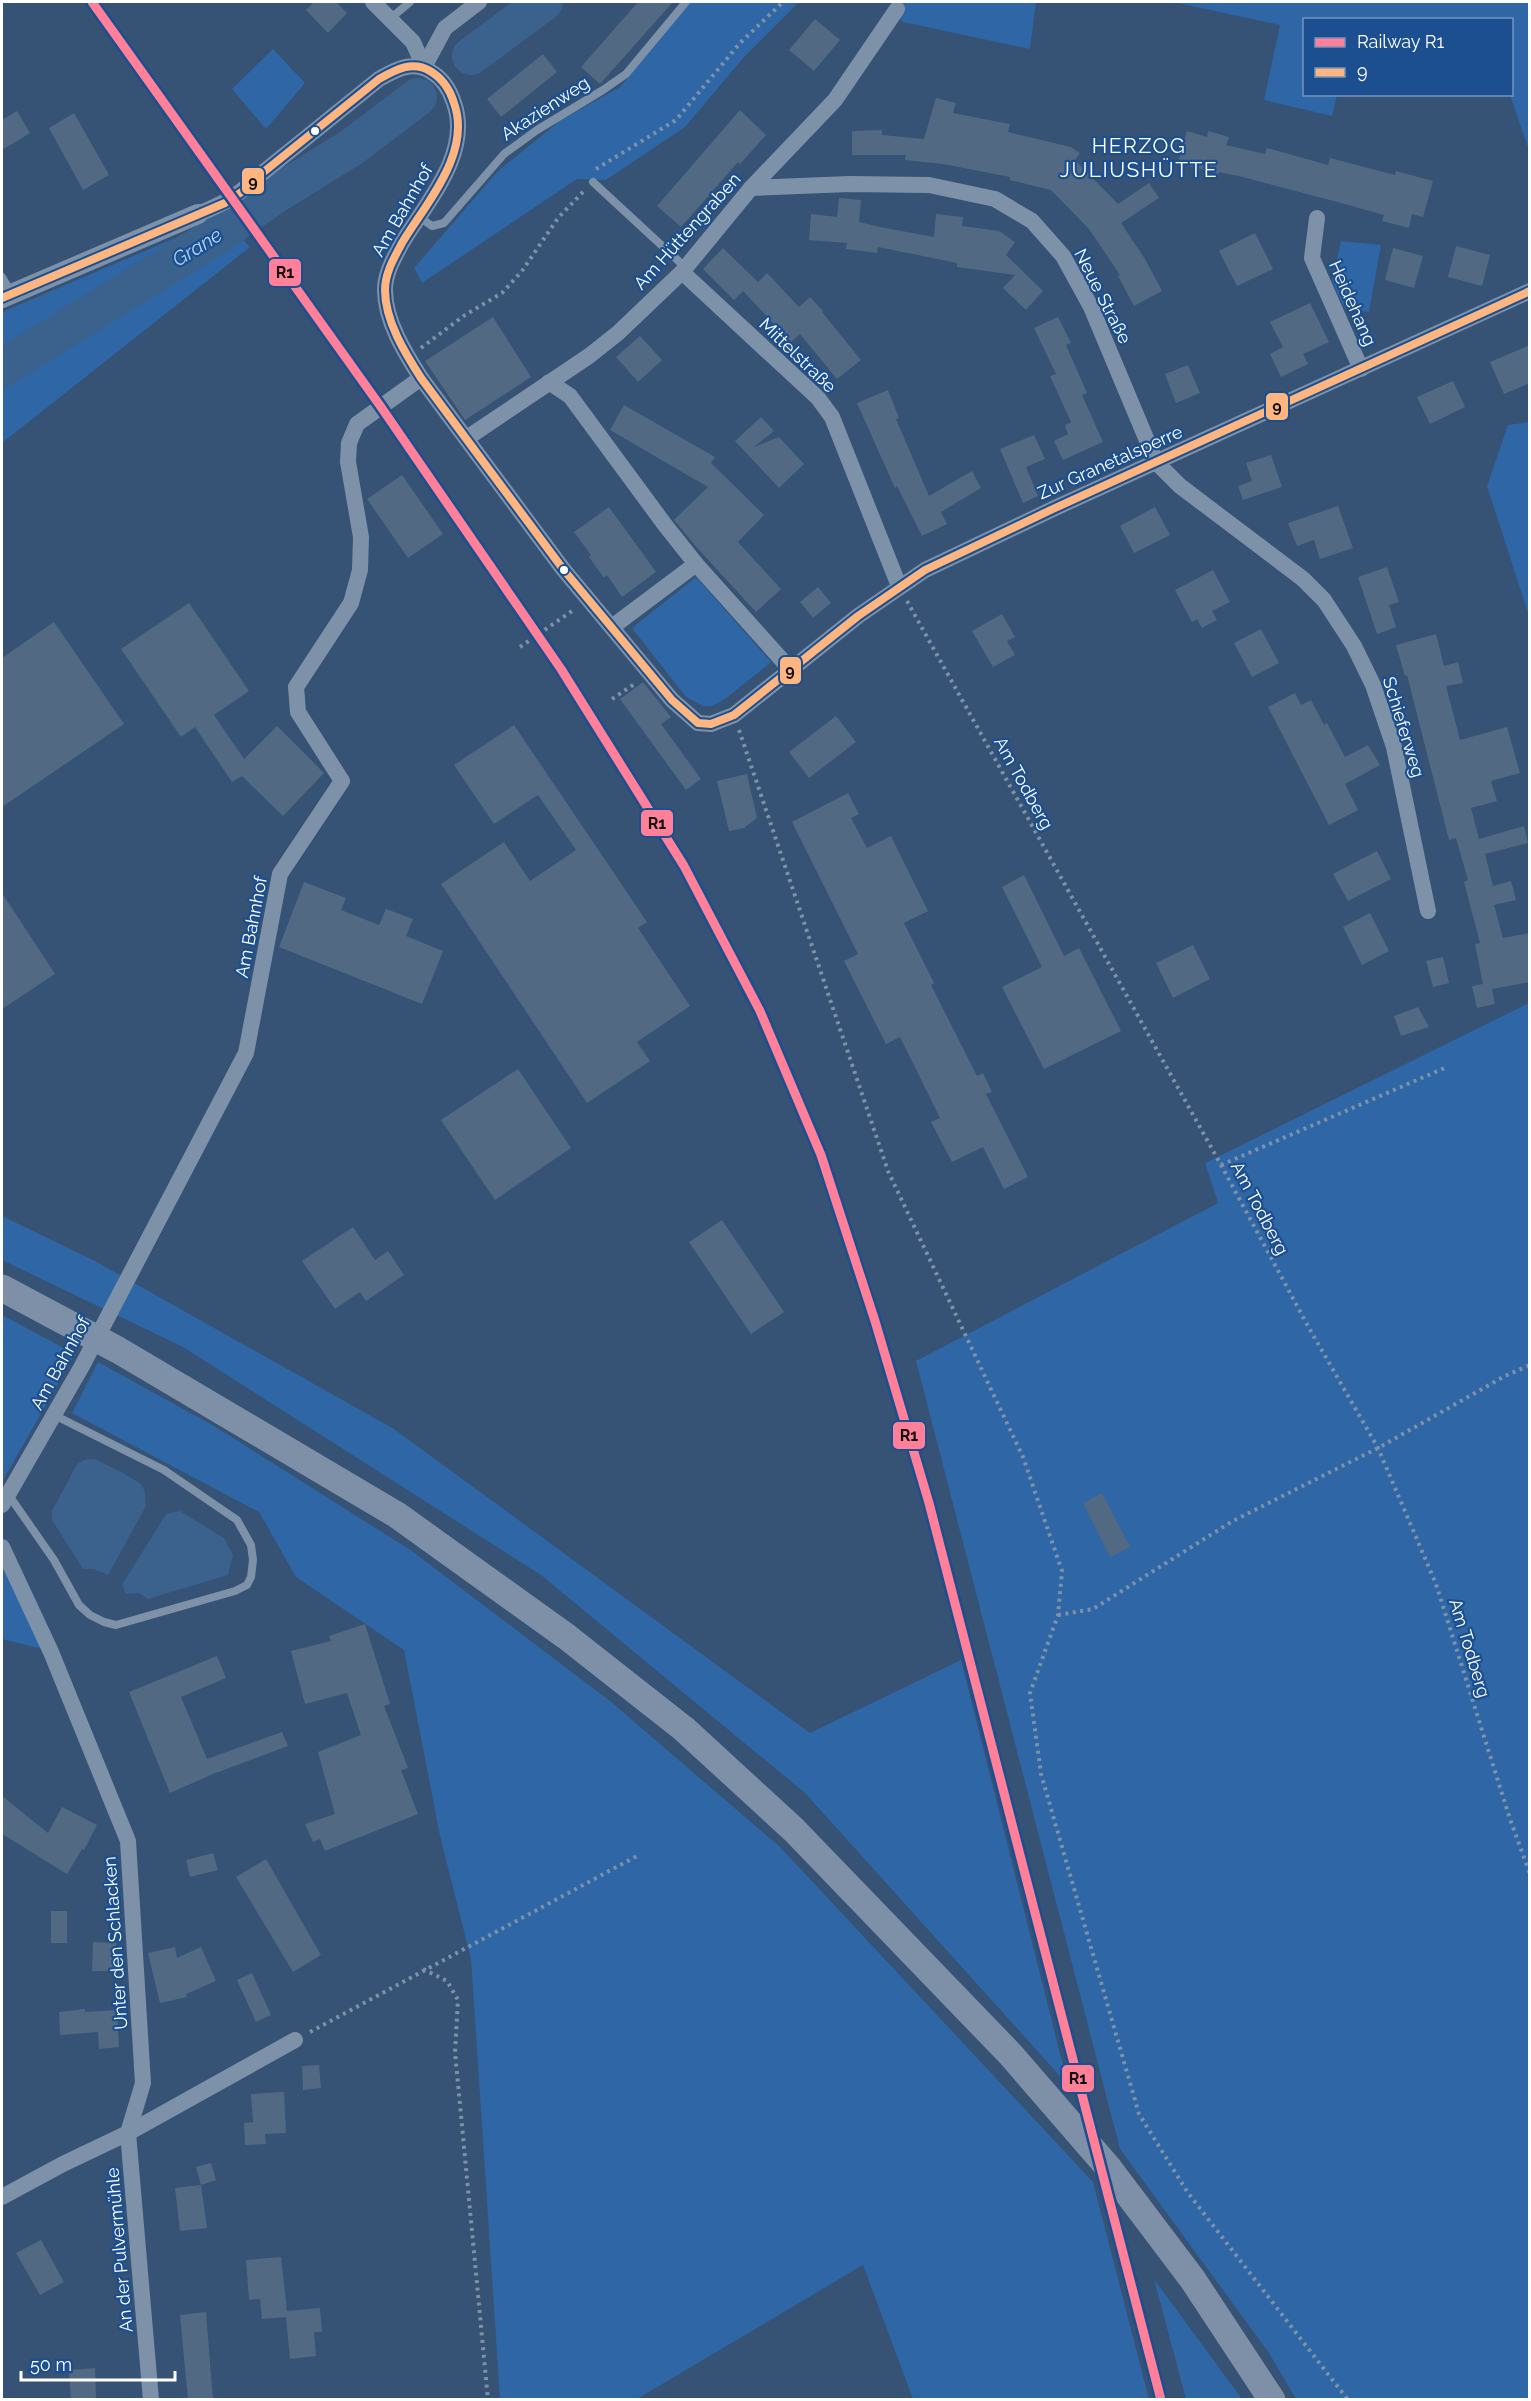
<svg xmlns="http://www.w3.org/2000/svg" width="1531" height="2401" viewBox="0 0 1531 2401" font-family="Raleway,sans-serif">
	<rect width="100%" height="100%" fill="#365274"/>
	<!-- green -->
	<g fill="#2f66a5">
		<polygon points="691,2 799,2 744,57 685,127 606,180 577,179 422,283 414,268 498,171 561,120 620,87"/>
		<polygon points="891,2 1036,2 1030,49 903,22 890,7"/>
		<polygon points="1173,2 1529,2 1529,150 1510,95 1512,94 1512,20 1304,20 1304,94 1337,95 1332,116 1264,100 1280,25"/>
		<polygon points="273,49 305,83 266,129 232,89"/>
		<polygon points="222,218 250,247 2,443 2,312"/>
		<polygon points="1341,241 1381,245 1369,312 1345,309 1332,281"/>
		<polygon points="1529,422 1530,422 1529,616 1487,486 1508,425"/>
		<polygon points="696,577 771,662 725,699 712,706 703,706 686,697 632,628"/>
		<polygon points="1529,1003 1529,2399 1296,2399 1269,2353 1120,2149 916,1361 1218,1203 1205,1163"/>
		<polygon points="2,1216 95,1261 394,1429 810,1733 961,1660 1068,2085 805,1793 541,1575 183,1347 2,1260"/>
		<polygon points="2,1315 75,1354 2,1482"/>
		<polygon points="98,1362 214,1426 412,1551 610,1701 780,1847 1093,2182 1149,2399 913,2399 863,2265 637,2399 500,2399 471,1959 440,1836 404,1650 296,1577 259,1512 72,1413"/>
		<polygon points="2,1566 46,1650 2,1639"/>
		<polygon points="1154,2279 1242,2399 1186,2399"/>
	</g>
	<!-- water -->
	<g fill="#3b618d">
		<polygon points="87,1459 95,1459 123,1473 141,1484 145,1492 146,1506 108,1575 93,1569 83,1569 52,1520 52,1511 77,1464"/>
		<polygon points="180,1511 224,1538 233,1555 228,1575 148,1599 139,1593 126,1594 122,1585 166,1514"/>
	</g>
	<g fill="none" stroke-linecap="round" stroke-linejoin="round">
		<!-- river -->
		<g stroke="#3b618d" stroke-width="38">
			<polyline points="471,56 544,2"/>
			<polyline points="2,368 222,232 273,196 352,147 418,97"/>
		</g>
	</g>
	<!-- building -->
	<g fill="#526984">
		<polygon points="314,2 336,2 347,13 328,33 306,10"/>
		<polygon points="638,2 673,2 600,84 581,67"/>
		<polygon points="815,19 840,40 814,71 789,50"/>
		<polygon points="543,54 557,72 501,117 487,99"/>
		<polygon points="936,98 956,103 953,113 1010,124 1008,132 1071,147 1080,153 1075,160 1118,204 1149,183 1159,198 1121,223 1145,259 1162,291 1134,306 1118,276 1120,275 1089,229 1051,190 1010,180 1010,177 943,164 905,160 906,155 852,155 852,131 882,130 882,135 924,139"/>
		<polygon points="740,110 766,135 740,164 738,162 681,227 657,206"/>
		<polygon points="17,111 30,133 2,150 2,120"/>
		<polygon points="74,113 109,175 83,190 49,128"/>
		<polygon points="1187,131 1207,137 1208,131 1229,137 1226,145 1265,154 1267,148 1328,165 1330,158 1395,175 1396,171 1433,181 1423,217 1412,214 1409,228 1382,221 1384,215 1341,203 1243,177 1219,172 1219,174 1178,163"/>
		<polygon points="839,198 861,200 859,222 880,227 934,237 936,214 963,217 962,226 999,231 1015,242 1006,255 1043,291 1026,310 1003,288 1015,275 957,267 957,263 878,247 877,253 846,249 847,243 809,240 811,214 837,217"/>
		<polygon points="1255,233 1273,269 1237,286 1219,251"/>
		<polygon points="1456,246 1490,255 1482,286 1448,277"/>
		<polygon points="723,248 758,282 767,273 799,307 810,297 823,311 822,312 861,360 837,379 800,334 791,342 743,291 734,300 703,269"/>
		<polygon points="1393,248 1423,256 1414,288 1385,280"/>
		<polygon points="1310,303 1329,342 1303,354 1308,364 1281,377 1270,354 1283,347 1270,322"/>
		<polygon points="493,317 531,377 465,420 425,361"/>
		<polygon points="1058,317 1071,343 1066,345 1087,393 1082,395 1103,442 1063,460 1054,441 1068,434 1065,425 1071,422 1050,376 1056,374 1034,328"/>
		<polygon points="640,336 662,360 638,382 616,357"/>
		<polygon points="1530,345 1530,383 1504,394 1490,362"/>
		<polygon points="1188,365 1200,393 1176,403 1165,374"/>
		<polygon points="1453,381 1465,407 1430,424 1417,397"/>
		<polygon points="888,390 899,418 896,419 929,496 972,471 981,488 941,512 947,524 922,536 897,486 895,488 857,403"/>
		<polygon points="624,405 715,457 711,463 764,515 738,542 781,589 756,612 699,550 674,520 708,487 610,430"/>
		<polygon points="761,417 774,431 754,447 779,437 804,464 779,488 735,441"/>
		<polygon points="1034,435 1045,459 1026,467 1038,496 1023,503 1000,449"/>
		<polygon points="1271,455 1282,487 1243,500 1238,486 1252,481 1246,463"/>
		<polygon points="402,475 443,534 408,558 367,499"/>
		<polygon points="1338,506 1353,548 1320,559 1314,540 1297,546 1288,523"/>
		<polygon points="609,507 656,572 622,597 607,575 604,578 589,557 591,555 574,532"/>
		<polygon points="1155,507 1170,535 1134,553 1120,526"/>
		<polygon points="1387,567 1399,602 1389,605 1396,627 1377,634 1358,577"/>
		<polygon points="1213,570 1230,602 1212,611 1217,620 1202,628 1197,619 1192,622 1175,590"/>
		<polygon points="818,587 831,603 813,618 800,602"/>
		<polygon points="189,603 249,691 214,715 244,759 277,726 324,773 283,816 242,776 232,782 195,727 181,737 121,649"/>
		<polygon points="1002,614 1015,637 1007,641 1015,655 993,667 972,631"/>
		<polygon points="54,622 124,724 2,807 2,658"/>
		<polygon points="1261,629 1279,663 1252,677 1234,643"/>
		<polygon points="1436,634 1444,666 1458,662 1463,683 1446,686 1460,740 1507,727 1520,773 1491,781 1497,801 1471,808 1479,839 1524,826 1528,843 1485,854 1493,886 1511,881 1516,900 1494,905 1503,938 1530,933 1530,982 1492,989 1495,1004 1477,1008 1472,986 1483,984 1475,944 1480,943 1464,882 1468,880 1456,838 1449,840 1407,675 1405,676 1396,645"/>
		<polygon points="643,682 671,717 661,724 701,779 686,790 620,699"/>
		<polygon points="1295,693 1301,705 1311,700 1324,725 1327,723 1345,757 1368,745 1380,765 1345,784 1358,810 1329,825 1268,707"/>
		<polygon points="836,716 856,742 809,778 789,752"/>
		<polygon points="514,725 647,922 638,928 690,1006 637,1042 650,1061 587,1103 441,884 504,842 530,881 576,850 538,795 494,824 454,765"/>
		<polygon points="747,774 757,818 744,828 729,831 717,781"/>
		<polygon points="848,793 859,814 851,818 867,848 891,836 928,911 904,923 934,983 931,985 977,1076 983,1073 992,1092 986,1094 1028,1177 1004,1189 983,1147 952,1162 931,1122 940,1118 900,1037 886,1044 844,961 858,954 792,822"/>
		<polygon points="1377,851 1391,879 1348,901 1333,874"/>
		<polygon points="1024,875 1064,956 1079,948 1121,1031 1044,1069 1002,987 1042,967 1002,887"/>
		<polygon points="304,882 346,898 341,910 379,925 386,909 413,919 406,936 443,951 422,1004 279,947"/>
		<polygon points="2,893 55,974 2,1009"/>
		<polygon points="1370,913 1389,951 1362,965 1343,927"/>
		<polygon points="1193,945 1210,979 1173,998 1156,963"/>
		<polygon points="1443,957 1449,983 1433,987 1426,961"/>
		<polygon points="1418,1007 1429,1027 1401,1036 1394,1016"/>
		<polygon points="518,1069 571,1148 495,1200 441,1120"/>
		<polygon points="722,1220 784,1312 751,1334 689,1242"/>
		<polygon points="353,1227 375,1260 388,1251 404,1275 366,1301 360,1292 335,1309 302,1261"/>
		<polygon points="1102,1493 1130,1547 1110,1557 1083,1503"/>
		<polygon points="365,1624 390,1704 384,1706 408,1768 401,1770 418,1814 325,1851 320,1839 313,1842 305,1824 335,1814 318,1752 361,1735 347,1693 305,1704 291,1651 331,1641 329,1636"/>
		<polygon points="217,1656 226,1678 181,1697 207,1759 282,1732 288,1746 213,1774 170,1793 129,1692"/>
		<polygon points="2,1796 48,1833 62,1807 97,1825 84,1850 82,1849 67,1874 2,1834"/>
		<polygon points="213,1853 218,1870 190,1877 186,1860"/>
		<polygon points="266,1859 321,1955 293,1972 236,1877"/>
		<rect x="51" y="1911" width="16" height="32"/>
		<polygon points="93,1942 116,1943 116,1971 92,1971"/>
		<polygon points="175,1947 177,1958 201,1947 216,1981 186,1994 187,1997 160,2003 148,1953"/>
		<polygon points="252,1973 271,2015 256,2022 237,1980"/>
		<polygon points="85,2009 85,2012 117,2010 119,2047 99,2049 98,2032 60,2035 59,2012"/>
		<polygon points="319,2065 321,2088 303,2090 302,2066"/>
		<polygon points="284,2092 286,2133 265,2134 266,2144 245,2145 244,2123 253,2122 251,2094"/>
		<polygon points="211,2163 216,2180 201,2185 207,2228 180,2231 175,2188 201,2185 196,2167"/>
		<polygon points="41,2240 64,2282 40,2295 16,2253"/>
		<polygon points="281,2257 287,2311 320,2308 322,2332 314,2332 316,2356 290,2359 286,2317 262,2319 260,2299 249,2300 246,2260"/>
		<polygon points="206,2312 213,2400 188,2400 180,2315"/>
		<polygon points="95,2368 96,2400 71,2400 69,2370"/>
	</g>
	<g fill="none" stroke-linecap="round" stroke-linejoin="round">
		<!-- path -->
		<g stroke="#7d92a8" stroke-width="4" stroke-dasharray="3 4.5" stroke-linecap="butt">
			<polyline points="596,169 676,120 740,43 783,2"/>
			<polyline points="421,348 465,315 502,293 522,271 558,218 584,191"/>
			<polyline points="907,601 1221,1165 1309,1328 1378,1448 1436,1584 1510,1819 1530,1874"/>
			<polyline points="520,647 575,609"/>
			<polyline points="612,699 636,683"/>
			<polyline points="739,730 888,1171 1023,1457 1062,1571 1058,1615 1030,1693 1041,1774 1139,2114 1188,2193 1348,2400"/>
			<polyline points="1221,1165 1447,1067"/>
			<polyline points="1058,1615 1093,1609 1231,1522 1378,1448 1505,1376 1530,1365"/>
			<polyline points="423,1969 447,1981 458,2000 455,2052 488,2400"/>
			<polyline points="310,2032 637,1856"/>
		</g>
		<!-- service -->
		<g stroke="#7d92a8" stroke-width="8">
			<polyline points="391,18 410,2"/>
			<polyline points="593,182 685,267"/>
			<polyline points="419,217 432,226 444,223 504,154 537,130 603,90 626,74 686,2"/>
			<polyline points="2,277 12,294"/>
			<polyline points="8,1494 54,1560 79,1605 90,1615 104,1622 116,1625 235,1591 247,1585 251,1577 253,1560 251,1545 237,1520 164,1470 54,1415"/>
		</g>
		<!-- minor -->
		<g stroke="#7d92a8" stroke-width="16">
			<polyline points="373,2 413,42 424,67"/>
			<polyline points="424,67 445,28 479,2"/>
			<polyline points="751,188 849,184 929,185 995,199 1032,221 1063,256 1091,307 1156,462 1180,486 1303,579 1324,600 1354,646 1373,685 1394,747 1428,911"/>
			<path d="M198 214C221 205 238 196 255 179L379 79C395 70 412 60 430 71 442 78 450 90 454 103 472 153 426 203 402 243 394 258 385 273 385 290 385 321 405 353 421 378L563 569 672 700 698 723 711 724 734 715 858 616 925 570 1055 508 1530 291"/>
			<polyline points="1317,218 1312,258 1361,369"/>
			<polyline points="682,272 818,398 832,417 899,586"/>
			<polyline points="549,382 570,396 665,525 696,564 791,670"/>
			<polyline points="467,438 589,356 618,333 682,272 751,188 835,100 897,9"/>
			<polyline points="612,627 696,564"/>
			<polyline points="2,1505 82,1366 246,1053 280,874 342,781 298,712 296,687 351,603 360,570 361,537 348,462 349,443 357,424 421,378"/>
			<polyline points="2,1547 51,1652 128,1841 143,2083 128,2133 151,2400"/>
			<polyline points="2,2197 63,2164 128,2133 295,2040"/>
		</g>
		<!-- tertiary -->
		<polyline stroke="#7d92a8" stroke-width="20" points="2,298 198,214"/>
		<!-- trunk -->
		<polyline stroke="#7e90a7" stroke-width="27" points="2,1288 118,1350 397,1515 567,1637 684,1729 794,1830 1011,2055 1107,2166 1193,2280 1272,2400"/>
		<!-- bus-1 casing -->
		<g stroke="#1b4f8f" stroke-width="12">
			<path id="bus-1" d="M2 298 225 203 243 191 255 179 379 79C395 70 412 60 430 71 442 78 450 90 454 103 472 153 426 203 402 243 394 258 385 273 385 290 385 321 405 353 421 378L563 569 672 700 698 723 711 724 734 715 858 616 925 570 1055 508 1530 291"/>
		</g>
		<!-- bus-1 -->
		<use href="#bus-1" stroke="#ffb580" stroke-width="8"/>
		<!-- rail-1 casing -->
		<g stroke="#1b4f8f" stroke-width="14">
			<polyline id="rail-1" points="92,2 381,407 561,669 684,866 760,1011 821,1155 875,1321 929,1503 1161,2400"/>
		</g>
		<!-- rail-1 -->
		<use href="#rail-1" stroke="#ff8098" stroke-width="9"/>
	</g>
	<!-- markers -->
	<g fill="#fff" stroke="#1b4f8f" stroke-width="2">
		<circle cx="315" cy="131" r="5"/>
		<circle cx="564" cy="570" r="5"/>
	</g>
	<g text-anchor="middle" dominant-baseline="central" stroke-width="4.5" stroke-linejoin="round" paint-order="stroke">
		<!-- street labels -->
		<g font-size="18" fill="#fff" stroke="#1b4f8f">
			<text transform="translate(545 108) rotate(-33)">Akazienweg</text>
			<text transform="translate(402 210) rotate(-60)">Am Bahnhof</text>
			<text transform="translate(687 231) rotate(-48)">Am Hüttengraben</text>
			<text transform="translate(1103 296) rotate(63)">Neue Straße</text>
			<text transform="translate(1353 303) rotate(66)">Heidehang</text>
			<text transform="translate(798 355) rotate(44)">Mittelstraße</text>
			<text transform="translate(1110 462) rotate(-24)">Zur Granetalsperre</text>
			<text transform="translate(1404 727) rotate(73)">Schieferweg</text>
			<text transform="translate(1024 783) rotate(61)">Am Todberg</text>
			<text transform="translate(251 927) rotate(-79)">Am Bahnhof</text>
			<text transform="translate(1260 1208) rotate(62)">Am Todberg</text>
			<text transform="translate(60 1363) rotate(-61)">Am Bahnhof</text>
			<text transform="translate(1470 1648) rotate(73)">Am Todberg</text>
			<text transform="translate(115 1943) rotate(-94)">Unter den Schlacken</text>
			<text transform="translate(119 2250) rotate(-95)">An der Pulvermühle</text>
		</g>
		<!-- water labels -->
		<g font-size="20" font-style="italic" fill="#b5d3f5" stroke="#1b4f8f">
			<text transform="translate(197 247) rotate(-32)">Grane</text>
		</g>
		<!-- quarter labels -->
		<g font-size="21" letter-spacing="1.5" fill="#fff" stroke="#1b4f8f">
			<text x="1139" y="145">HERZOG<tspan x="1139" dy="24">JULIUSHÜTTE</tspan></text>
		</g>
	</g>
	<g stroke="#1b4f8f" stroke-width="2">
		<rect x="241" y="167" width="24" height="28" rx="6" fill="#ffb580"/>
		<rect x="268" y="258" width="34" height="29" rx="6" fill="#ff8098"/>
		<rect x="1265" y="392" width="24" height="29" rx="6" fill="#ffb580"/>
		<rect x="779" y="656" width="23" height="29" rx="6" fill="#ffb580"/>
		<rect x="640" y="809" width="34" height="28" rx="6" fill="#ff8098"/>
		<rect x="892" y="1421" width="34" height="29" rx="6" fill="#ff8098"/>
		<rect x="1061" y="2064" width="34" height="29" rx="6" fill="#ff8098"/>
	</g>
	<g font-size="16" text-anchor="middle" font-weight="bold" fill="#111">
		<text x="253" y="187">9</text>
		<text x="285" y="278">R1</text>
		<text x="1277" y="412">9</text>
		<text x="790" y="676">9</text>
		<text x="657" y="829">R1</text>
		<text x="909" y="1441">R1</text>
		<text x="1078" y="2084">R1</text>
	</g>
	<!-- border -->
	<rect width="1531" height="2401" fill="none" stroke="#ffffff" stroke-width="6"/>
	<!-- legend -->
	<rect x="1303" y="18" width="210" height="78" fill="#1b4f8f" stroke="#7695bc" stroke-width="1.5"/>
	<rect x="1315" y="38" width="30" height="9" fill="#ff8098" stroke="#7695bc" stroke-width="1.5"/>
	<text x="1357" y="48" font-size="18" fill="#ffffff">Railway R1</text>
	<rect x="1315" y="68" width="30" height="9" fill="#ffb580" stroke="#7695bc" stroke-width="1.5"/>
	<text x="1357" y="78" font-size="18" fill="#ffffff">9</text>
	<!-- scale -->
	<path d="M21 2371v9h154v-9" fill="none" stroke="#ffffff" stroke-width="3"/>
	<text x="30" y="2371" font-size="18" fill="#ffffff" stroke="#1b4f8f" stroke-width="4.5" paint-order="stroke">50 m</text>
</svg>
